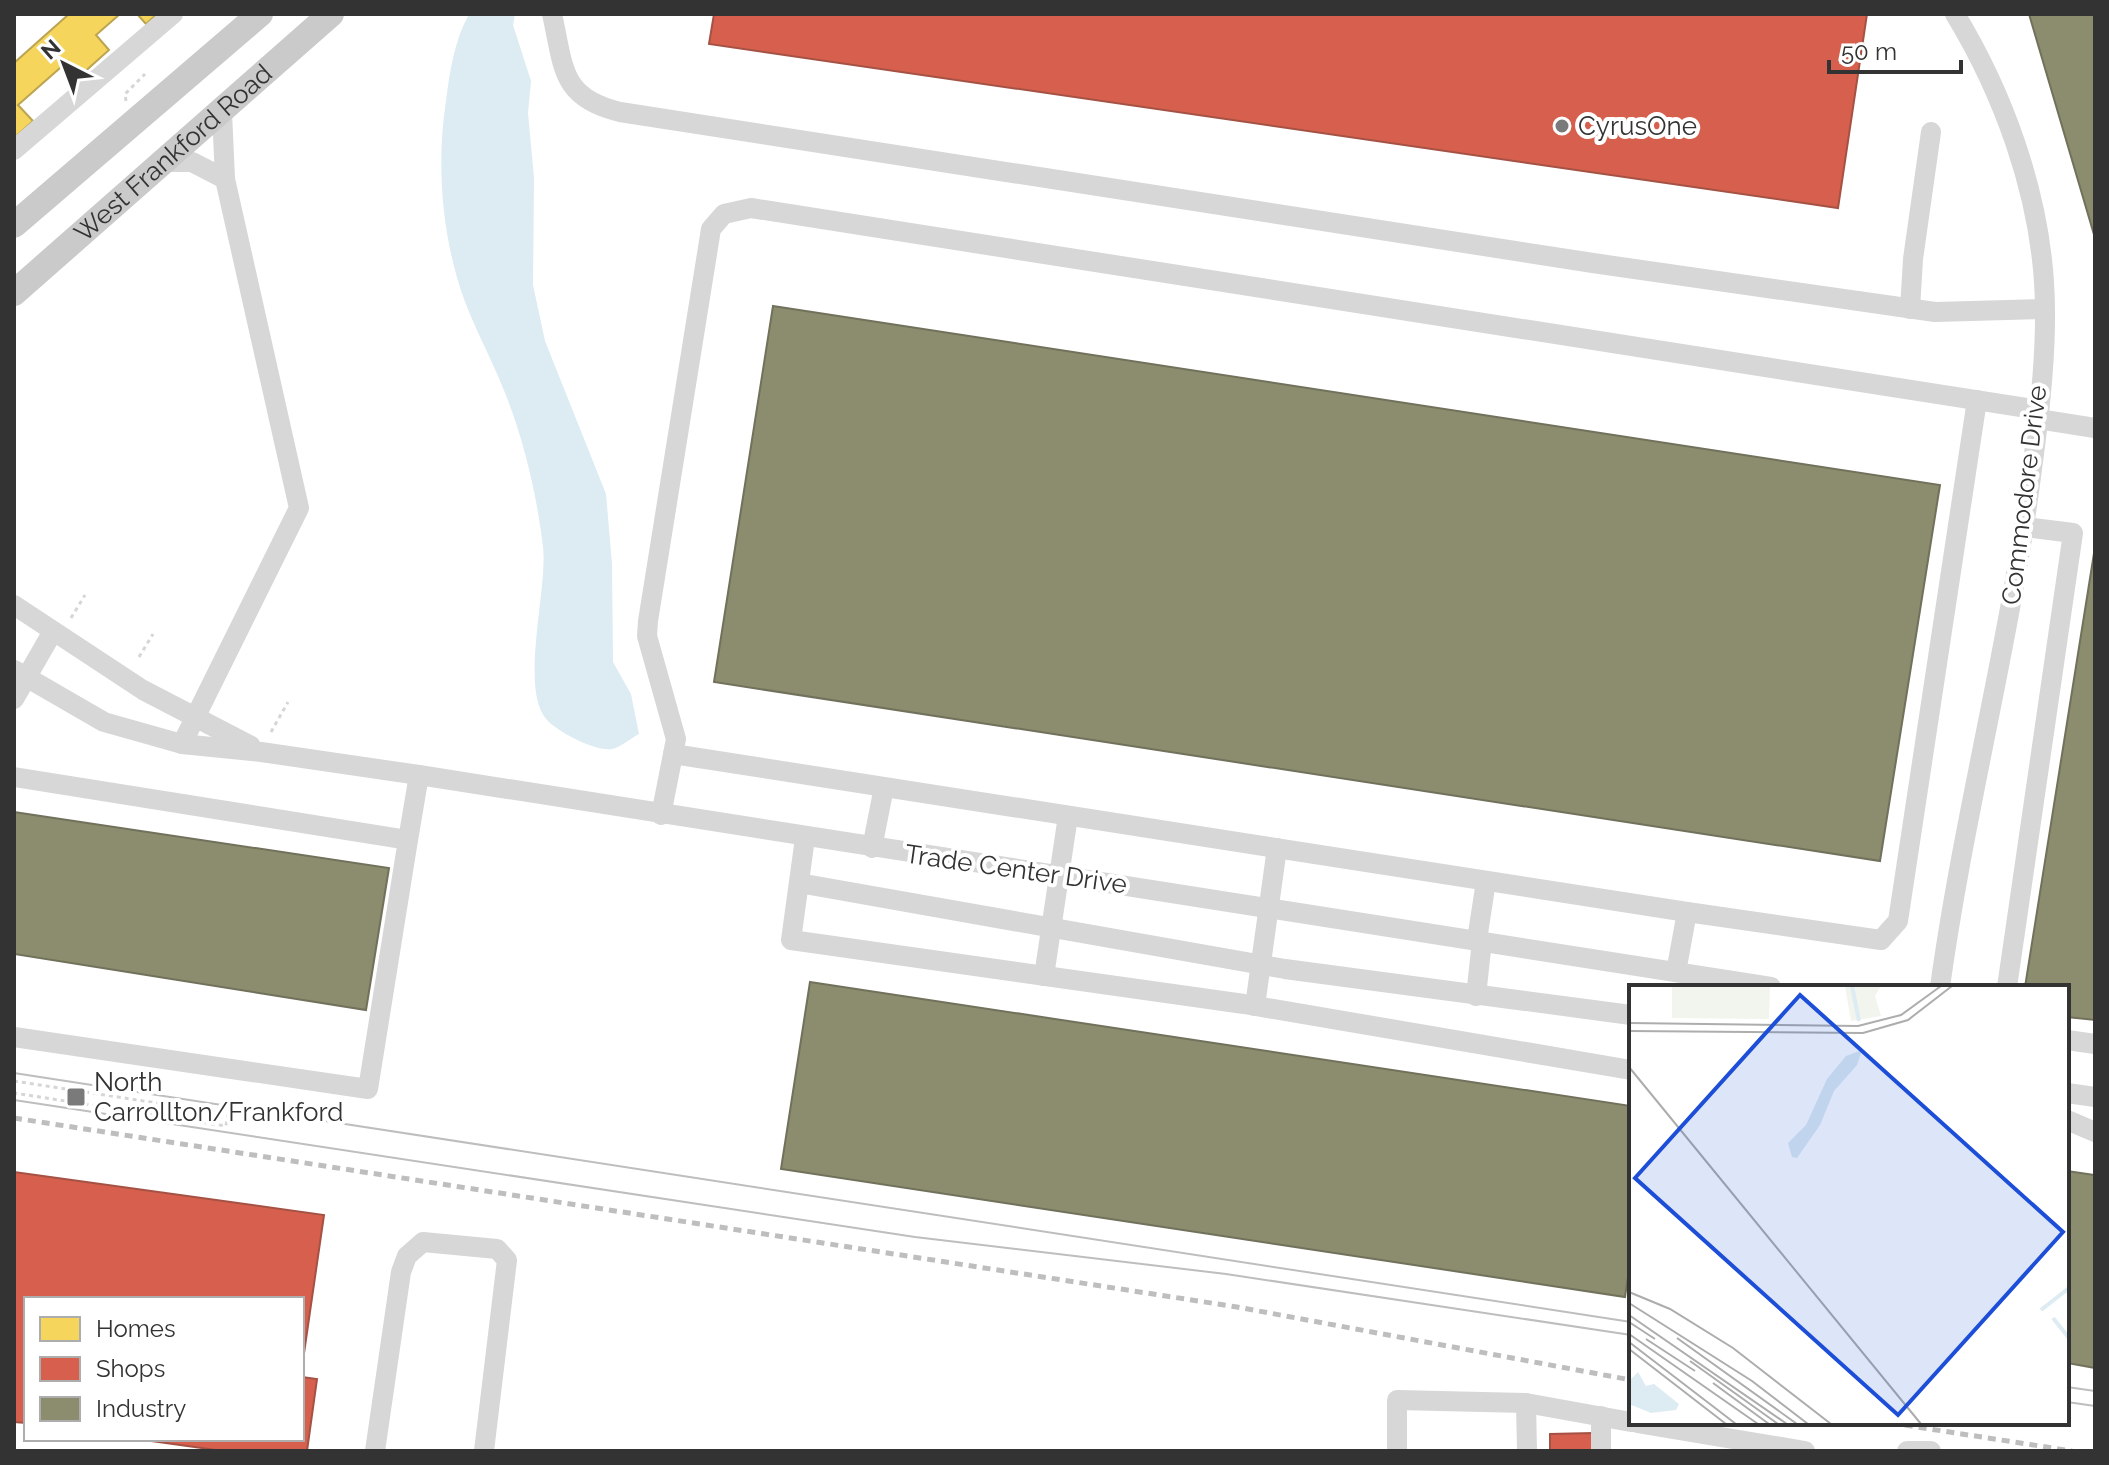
<svg xmlns="http://www.w3.org/2000/svg" width="2109" height="1465" viewBox="0 0 2109 1465" font-family="Raleway,sans-serif">
	<rect width="100%" height="100%" fill="#fff"/>
	<!-- water -->
	<path fill="#ddebf3" d="M469 14H515L513 25 531 81 528 113 534 178 533 285 545 341 606 494 612 564 613 662 631 694 639 734C631 738 621 747 612 749 596 752 558 732 547 720 519 690 548 589 543 547 537 495 523 436 503 388 491 358 475 329 464 299 442 238 436 165 446 101 450 70 454 42 469 14Z"/>
	<!-- homes -->
	<g fill="#f6d55c" stroke="#bca450" stroke-width="2">
		<polygon points="69,14 120,14 96,35 109,50 81,75 68,61 18,105 33,121 14,138 14,63"/>
		<polygon points="137,14 157,14 146,24"/>
	</g>
	<!-- shops -->
	<g fill="#d6604d" stroke="#a55245" stroke-width="2">
		<polygon points="714,14 1867,14 1838,208 709,44"/>
		<polygon points="14,1172 324,1215 302,1367 302,1299 26,1299 26,1423 14,1422"/>
		<polygon points="302,1377 317,1379 307,1451 223,1451 137,1439 302,1439"/>
		<polygon points="1593,1433 1594,1451 1550,1451 1550,1434"/>
	</g>
	<!-- industry -->
	<g fill="#8c8c6e" stroke="#71715c" stroke-width="2">
		<polygon points="2029,14 2095,14 2095,238"/>
		<polygon points="773,306 1940,485 1880,861 714,682"/>
		<polygon points="2095,547 2095,1020 2067,1017 2067,987 2025,987"/>
		<polygon points="14,812 389,868 366,1010 14,954"/>
		<polygon points="810,982 1631,1106 1631,1257 1625,1297 781,1169"/>
		<polygon points="2067,1171 2095,1175 2095,1368 2067,1363"/>
	</g>
	<g fill="none" stroke-linecap="round" stroke-linejoin="round">
		<!-- path -->
		<g stroke="#d6d6d6" stroke-width="3" stroke-dasharray="4 4" stroke-linecap="butt">
			<polyline points="126,101 125,94 145,74"/>
			<polyline points="71,618 85,595"/>
			<polyline points="139,657 153,634"/>
			<polyline points="271,732 288,702"/>
			<polyline points="14,1081 228,1114 226,1126 14,1093"/>
		</g>
		<!-- minor -->
		<g stroke="#d7d7d7" stroke-width="20">
			<path d="M552 14C564 67 560 98 620 112L1593 263 1935 312 2043 309"/>
			<polyline points="14,150 173,14"/>
			<polyline points="164,162 192,162 225,179 222,112"/>
			<polyline points="1910,309 1913,259 1931,132"/>
			<polyline points="2038,419 2095,428"/>
			<polyline points="14,605 143,690 251,746"/>
			<polyline points="14,670 104,722 182,744 261,752 419,775 1771,987"/>
			<polyline points="14,699 52,633"/>
			<polyline points="182,744 299,508 225,179"/>
			<polyline points="673,754 1687,912"/>
			<polyline points="14,777 408,840 419,775"/>
			<polyline points="661,815 676,739 647,636 648,621 711,229 724,214 751,208 2039,410"/>
			<polyline points="805,838 791,940 1244,1004 1631,1070"/>
			<polyline points="872,848 884,787"/>
			<polyline points="799,883 1285,969 1631,1015"/>
			<polyline points="1477,940 1486,881"/>
			<polyline points="1676,972 1687,912 1881,940 1898,921 1977,400"/>
			<polyline points="1044,976 1068,816"/>
			<path d="M1940 987C1964 813 2010 643 2032 469 2040 410 2048 341 2044 282 2038 189 2003 93 1955 14"/>
			<polyline points="2007,987 2073,533 2025,527"/>
			<polyline points="1476,996 1482,941"/>
			<polyline points="1255,1006 1277,848"/>
			<polyline points="14,1037 368,1089 408,840"/>
			<polyline points="2067,1040 2095,1044"/>
			<polyline points="2067,1093 2095,1097"/>
			<polyline points="2067,1120 2095,1132"/>
			<polyline points="1526,1403 1527,1451"/>
			<polyline points="1637,1423 1805,1451"/>
			<polyline points="375,1451 401,1272 407,1256 423,1242 497,1249 507,1260 484,1451"/>
			<polyline points="1397,1451 1397,1400 1526,1403 1631,1422"/>
			<polyline points="1601,1451 1601,1416"/>
			<polyline points="1907,1451 1931,1451"/>
		</g>
		<!-- major -->
		<g stroke="#cacaca" stroke-width="26">
			<polyline points="14,225 260,14"/>
			<path id="s1" d="M14 293 331 14"/>
		</g>
		<!-- tram -->
		<g stroke="#bebebe" stroke-width="2">
			<polyline points="14,1073 1631,1322"/>
			<polyline points="14,1100 915,1237 1226,1274 1631,1335"/>
			<polyline points="2067,1387 2095,1391"/>
			<polyline points="2067,1402 2095,1406"/>
		</g>
		<!-- rail -->
		<g stroke="#bebebe" stroke-width="5" stroke-dasharray="8 6" stroke-linecap="butt">
			<polyline points="14,1118 1237,1307 1631,1380"/>
			<polyline points="1891,1423 2072,1451"/>
		</g>
	</g>
	<!-- markers -->
	<g fill="#7a7a7a" stroke="#fff" stroke-width="3">
		<circle cx="1562" cy="126" r="8"/>
		<rect x="66" y="1087" width="20" height="20" rx="4"/>
	</g>
	<g text-anchor="middle" dominant-baseline="central" stroke-width="8" stroke-linejoin="round" paint-order="stroke">
		<!-- poi labels -->
		<g font-size="26" fill="#333" stroke="#fff" text-anchor="start">
			<text x="1578" y="126">CyrusOne</text>
			<text x="94" y="1082">North<tspan x="94" dy="30">Carrollton/Frankford</tspan></text>
		</g>
		<!-- street labels -->
		<g font-size="26" fill="#333" stroke="#fff">
			<text stroke="none"><textPath href="#s1" startOffset="212">West Frankford Road</textPath></text>
			<text transform="translate(2024 495) rotate(-83)">Commodore Drive</text>
			<text transform="translate(1016 869) rotate(8)">Trade Center Drive</text>
		</g>
	</g>
	<!-- overview -->
	<g transform="translate(1629 985)">
		<rect width="440" height="440" fill="#fff"/>
		<path d="M43 1H141L140 34 43 33ZM216 1H252L246 11 252 31 222 36Z" fill="#f1f5ed"/>
		<path d="M233 65 228 80 205 106 191 140 168 173 163 172 159 158 177 140 198 94 217 71ZM9 387 17 401 25 399 50 419 47 425 22 428 0 419V396Z" fill="#ddebf3"/>
		<path fill="none" stroke="#ddebf3" stroke-width="4" d="M223 1 230 36M412 325 440 303M424 333 440 353"/>
		<path fill="none" stroke="#adadad" stroke-width="2" d="M0 38 229 41 272 30 312 1M0 46 234 48 279 35 323 1M0 82 292 439M0 307 41 324 104 363 202 439M0 318 123 396 179 439M0 330 158 439M0 337 26 354M0 349 129 439M48 353 168 439M17 354 66 386M0 357 107 439M0 364 97 439M61 376 149 439M84 398 140 439"/>
		<path fill="#1d4ed8" fill-opacity="0.15" stroke="#1d4ed8" stroke-width="4" d="M171 10 434 247 269 430 6 193Z"/>
		<rect width="440" height="440" fill="none" stroke="#333" stroke-width="4"/>
	</g>
	<!-- border -->
	<rect width="2109" height="1465" fill="none" stroke="#333333" stroke-width="32"/>
	<!-- legend -->
	<rect x="24" y="1297" width="280" height="144" fill="#ffffff" stroke="#adadad" stroke-width="2"/>
	<rect x="40" y="1317" width="40" height="24" fill="#f6d55c" stroke="#adadad" stroke-width="2"/>
	<text x="96" y="1337" font-size="24" fill="#333333">Homes</text>
	<rect x="40" y="1357" width="40" height="24" fill="#d6604d" stroke="#adadad" stroke-width="2"/>
	<text x="96" y="1377" font-size="24" fill="#333333">Shops</text>
	<rect x="40" y="1397" width="40" height="24" fill="#8c8c6e" stroke="#adadad" stroke-width="2"/>
	<text x="96" y="1417" font-size="24" fill="#333333">Industry</text>
	<!-- north arrow -->
	<g transform="translate(64 64) rotate(318)" stroke="#ffffff" stroke-width="6" paint-order="stroke">
	<path d="M0-6L14 30L0 20L-14 30Z" fill="#333333"/>
	<text y="-12" font-size="22" font-weight="bold" text-anchor="middle" fill="#333333">N</text>
	</g>
	<!-- scale -->
	<path d="M1829 60v12h132v-12" fill="none" stroke="#333333" stroke-width="4"/>
	<text x="1841" y="60" font-size="24" fill="#333333" stroke="#ffffff" stroke-width="6" paint-order="stroke">50 m</text>
</svg>
